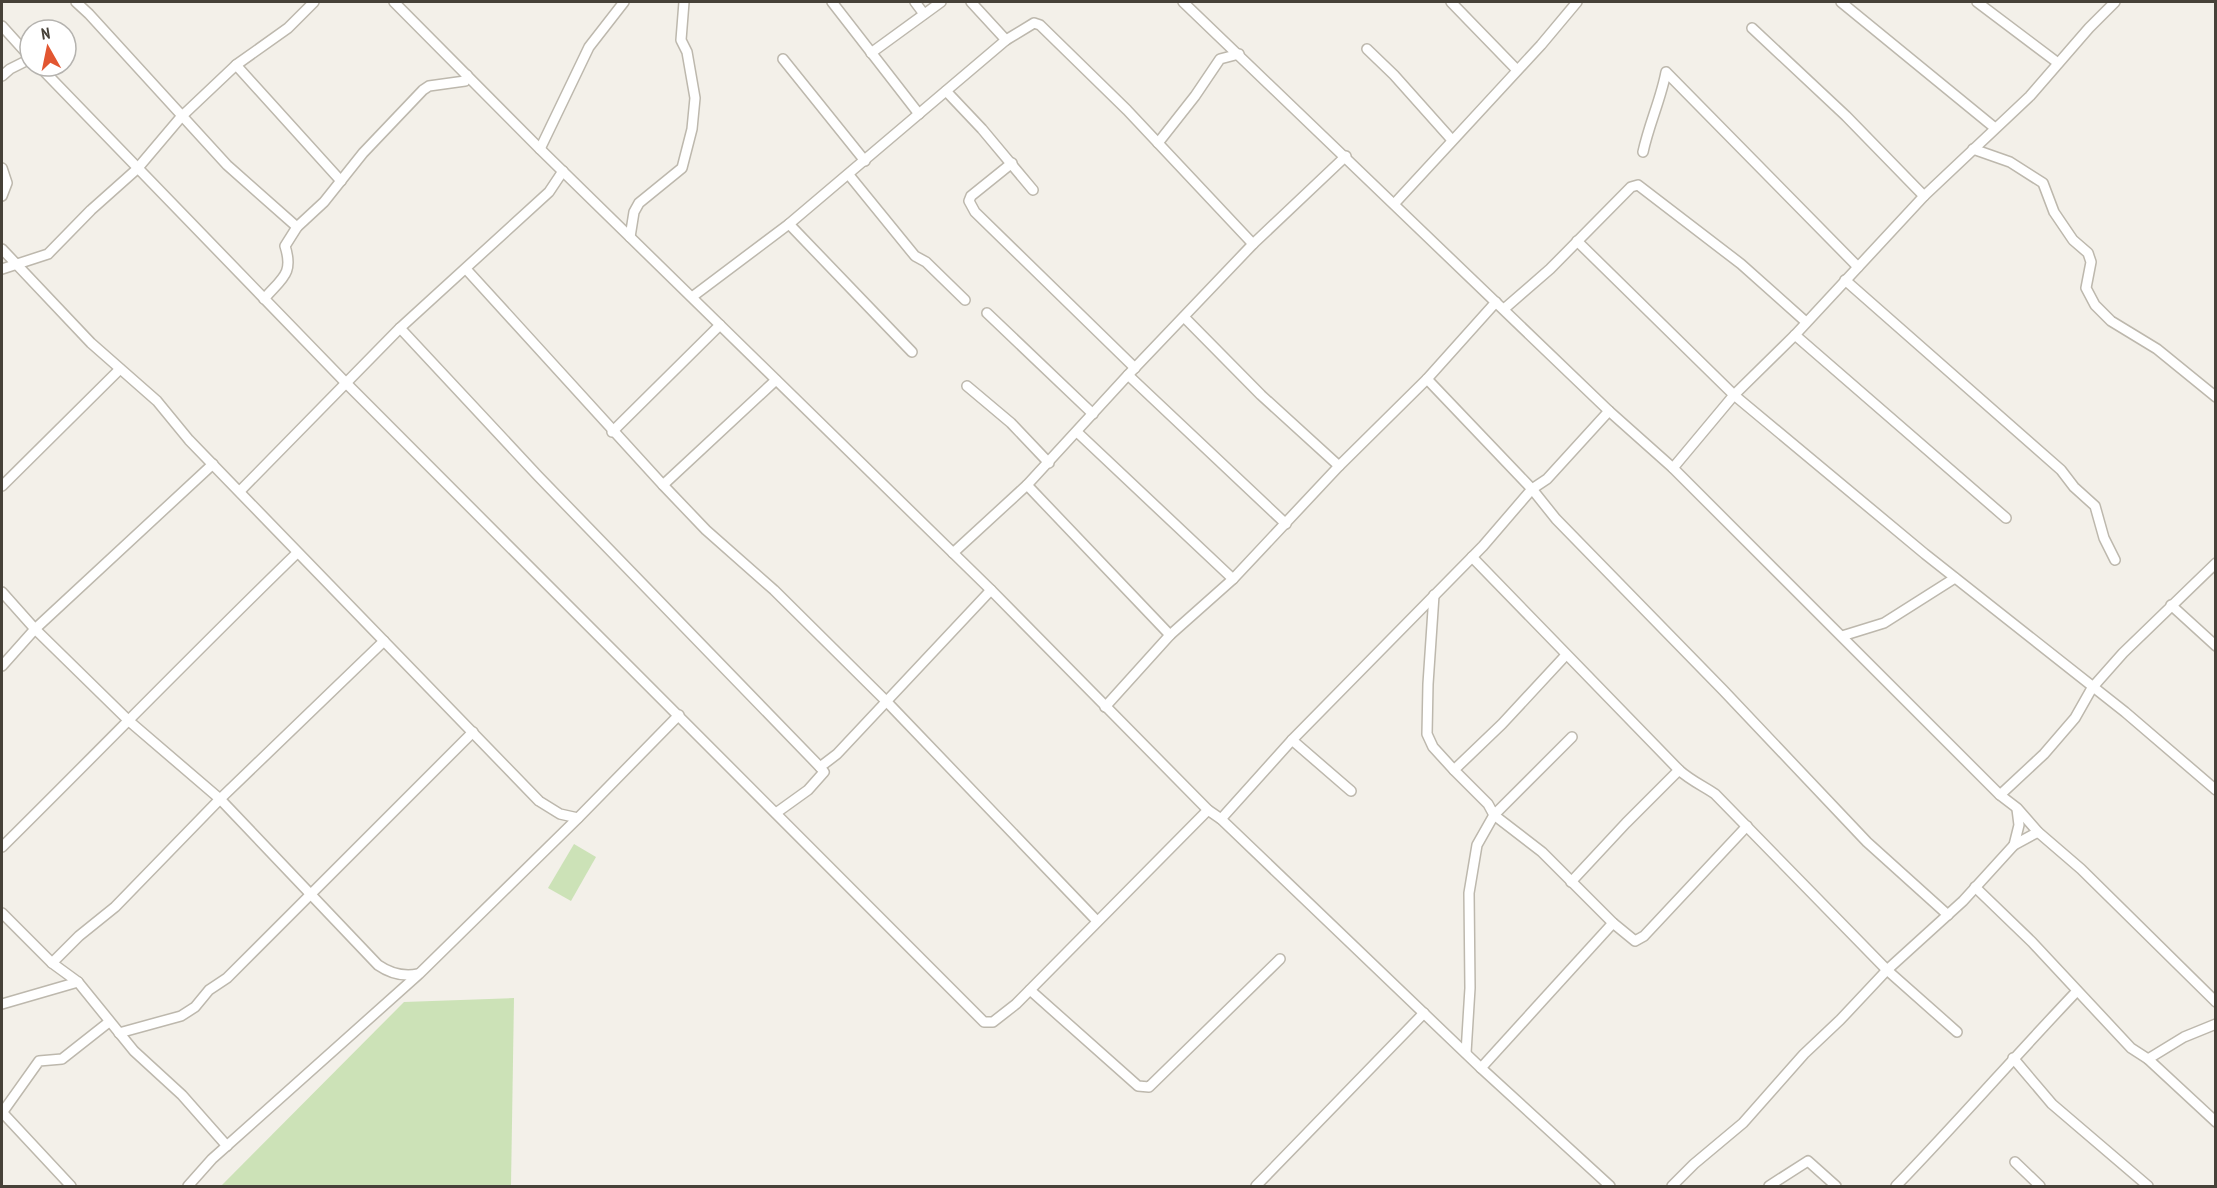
<svg xmlns="http://www.w3.org/2000/svg" width="2217" height="1188" viewBox="0 0 2217 1188" font-family="'PT Sans Narrow',sans-serif">
	<rect width="100%" height="100%" fill="#f3f0e9"/>
	<!-- green -->
	<g fill="#cce2b7">
		<polygon points="574,844 596,857 571,901 548,888"/>
		<polygon points="514,998 511,1186 221,1186 404,1002"/>
	</g>
	<g fill="none" stroke-linecap="round" stroke-linejoin="round">
		<!-- minor casing -->
		<g stroke="#bdb8ad" stroke-width="12">
			<g id="minor">
				<polyline points="76,2 89,14 227,165 297,227"/>
				<polyline points="394,2 540,149 991,590 1208,810 1221,819 1481,1068 1610,1186"/>
				<polyline points="832,2 919,114"/>
				<polyline points="915,2 924,14"/>
				<polyline points="971,2 1006,40"/>
				<polyline points="1183,2 1609,411 1673,468 2000,795 2017,808 2038,832 2081,869 2216,1002"/>
				<polyline points="1451,2 1517,70"/>
				<polyline points="1841,2 1995,128"/>
				<polyline points="1977,2 2058,63"/>
				<polyline points="2,26 30,57"/>
				<polyline points="1752,28 1846,116 1924,196"/>
				<polyline points="1367,49 1394,75 1452,140"/>
				<polyline points="871,53 941,2"/>
				<polyline points="783,59 865,161"/>
				<polyline points="236,65 341,181"/>
				<polyline points="39,66 346,383 984,1022 993,1022 1016,1004 1208,810"/>
				<polyline points="2,76 10,69 30,59"/>
				<polyline points="946,91 982,129 1033,190"/>
				<polyline points="1158,143 1195,96 1220,59 1239,54"/>
				<polyline points="540,149 589,47 624,2"/>
				<polyline points="1973,149 2010,162 2043,183 2054,212 2073,240 2088,253 2091,262 2086,288 2095,305 2111,321 2157,349 2216,397"/>
				<path d="M1643 152C1649 124 1661 99 1666 72L1858 267"/>
				<polyline points="1012,163 971,196 969,201 975,212 1135,368"/>
				<polyline points="2,168 7,183 2,196"/>
				<polyline points="849,175 915,256 926,262 965,300"/>
				<polyline points="1395,203 1541,45 1577,2"/>
				<polyline points="789,224 912,352"/>
				<polyline points="630,237 634,212 639,203 682,168 692,129 695,98 687,52 681,40 684,2"/>
				<polyline points="1577,241 1734,395 1925,554 2125,712 2216,790"/>
				<polyline points="2,249 91,343 157,401 189,440 539,801 560,814 578,818"/>
				<polyline points="2,269 48,254 91,210 137,169 181,117 236,65 288,28 314,2"/>
				<polyline points="466,269 663,485 706,530 774,590 887,702 1097,921"/>
				<polyline points="1845,280 2061,470 2074,487 2095,506 2104,538 2115,560"/>
				<polyline points="692,297 789,224 1006,40 1034,23 1040,25 1127,110 1253,244"/>
				<path d="M264 299C282 278 294 274 285 246L297 227 324 202 363 153 423 90 429 86 465 81 467 75"/>
				<polyline points="1504,309 1550,269 1631,187 1638,185 1741,264 1806,322"/>
				<polyline points="987,313 1093,414"/>
				<polyline points="1184,317 1261,395 1339,466"/>
				<polyline points="400,328 538,476 820,767"/>
				<polyline points="1795,335 2006,518"/>
				<polyline points="1128,375 1286,524"/>
				<polyline points="1427,379 1532,489 1556,519 1723,690 1867,842 1948,915"/>
				<polyline points="967,386 1011,423 1049,463"/>
				<polyline points="612,432 720,325"/>
				<polyline points="1077,432 1233,579"/>
				<polyline points="1673,468 1734,395 1795,335 1924,196 2030,96 2089,28 2115,2"/>
				<polyline points="663,485 776,380"/>
				<polyline points="1027,485 1170,635"/>
				<polyline points="2,486 120,369"/>
				<polyline points="240,491 400,328 549,192 563,171"/>
				<polyline points="953,553 1027,485 1128,375 1253,244 1346,156"/>
				<polyline points="1472,557 1679,770"/>
				<path d="M2 592 35 629 129 721 220 799 378 965C391 974 403 977 418 974"/>
				<polyline points="1434,595 1428,684 1427,734 1433,747 1454,770"/>
				<polyline points="2171,605 2216,646"/>
				<polyline points="1842,636 1884,623 1955,578"/>
				<polyline points="1566,655 1502,724 1454,770 1488,804 1494,815 1542,852 1613,923 1635,941 1644,936 1747,826"/>
				<polyline points="2,666 35,629 213,464"/>
				<polyline points="1105,707 1170,635 1233,579 1339,466 1427,379 1496,302"/>
				<polyline points="1292,740 1351,791"/>
				<polyline points="2000,795 2044,754 2075,718 2092,688 2123,653 2216,563"/>
				<polyline points="776,813 808,790 824,772 820,767 837,754 991,590"/>
				<polyline points="1221,819 1292,740 1483,546 1532,489 1547,479 1609,411"/>
				<polyline points="2014,845 2019,825 2017,809"/>
				<path d="M2 847C101 749 197 650 297 553"/>
				<path d="M1571 882 1626 823 1679 770C1690 780 1703 786 1715 794L1887 970 1957 1032"/>
				<polyline points="1975,887 2032,942 2131,1048 2148,1059 2216,1122"/>
				<polyline points="2,913 52,963 78,982 134,1051 182,1095 227,1146"/>
				<polyline points="52,963 79,936 115,907 220,799 384,641"/>
				<polyline points="1030,990 1138,1086 1149,1087 1280,959"/>
				<polyline points="2,1004 78,982"/>
				<polyline points="119,1033 181,1016 195,1007 209,990 227,978 473,732"/>
				<polyline points="1466,1053 1470,988 1469,893 1477,845 1494,815 1572,737"/>
				<polyline points="2013,1058 2052,1104 2148,1186"/>
				<polyline points="2148,1059 2184,1037 2216,1024"/>
				<polyline points="1481,1068 1613,923"/>
				<polyline points="2,1112 71,1186"/>
				<polyline points="2,1113 39,1061 62,1059 109,1022"/>
				<polyline points="2015,1162 2040,1186"/>
				<polyline points="188,1186 212,1159 419,974 578,818 679,715"/>
				<polyline points="1256,1186 1424,1013"/>
				<polyline points="1672,1186 1694,1164 1743,1123 1804,1054 1840,1020 1887,970 1963,901 2014,845 2038,832"/>
				<polyline points="1769,1186 1808,1161 1836,1186"/>
				<path d="M1896 1186C1958 1122 2016 1055 2077 991"/>
			</g>
		</g>
		<!-- minor -->
		<use href="#minor" stroke="#fff" stroke-width="9"/>
	</g>
	<!-- border -->
	<rect width="2217" height="1188" fill="none" stroke="#464138" stroke-width="6"/>
	<!-- north arrow -->
	<g transform="translate(48 48) rotate(351)"><circle r="28" fill="#ffffff" stroke="#b5b3af" stroke-width="1.5"/>
	<path d="M0-4.5L10 22L0 15L-10 22Z" fill="#e25631"/>
	<text y="-9" font-size="16" font-weight="bold" text-anchor="middle" fill="#464138">N</text>
	</g>
</svg>
